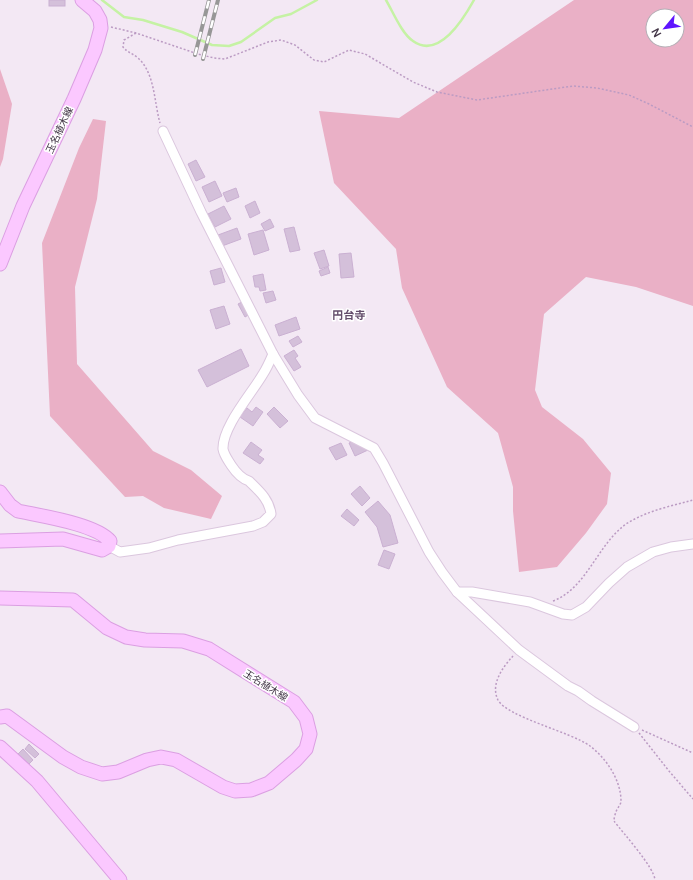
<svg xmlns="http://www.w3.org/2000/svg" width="693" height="880" viewBox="0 0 693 880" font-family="Manrope,'Noto Sans JP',sans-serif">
	<rect width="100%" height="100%" fill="#f3e8f4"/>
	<!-- green -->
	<g fill="#eab0c6" fill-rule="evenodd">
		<path d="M574 0H693V306L636 287 586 277 544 314 535 390 542 407 583 439 611 473 607 504 586 533 557 567 519 572 513 511V487L498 433 447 387 402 288 396 249 334 183 319 111 399 118ZM653 16H677V40H653Z"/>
		<polygon points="0,69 12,104 3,159 0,167"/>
		<polygon points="93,119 106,121 97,199 75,287 77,364 153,451 191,470 222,496 211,519 164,508 143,496 125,497 50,416 42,243 79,148"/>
	</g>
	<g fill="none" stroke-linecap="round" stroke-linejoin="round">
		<!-- stream -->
		<g stroke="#c5f2a4" stroke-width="2.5">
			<polyline points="102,0 124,17 143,20 182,32 212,45 229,46 241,42 275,18 291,14 317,0"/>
			<path d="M386 0C393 12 402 34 413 41 439 60 464 18 474 0"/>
		</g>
	</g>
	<!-- building -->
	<g fill="#d4c0da" stroke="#cab0d2">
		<rect x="49" y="0" width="16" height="6"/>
		<polygon points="196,160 205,177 196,181 188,164"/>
		<polygon points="215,181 222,196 209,202 202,187"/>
		<polygon points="236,188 239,197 227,202 223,193"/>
		<polygon points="255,201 260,213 250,218 245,206"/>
		<polygon points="224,206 231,219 215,227 208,214"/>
		<polygon points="270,219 274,227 265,231 261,224"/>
		<polygon points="294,227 300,250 290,252 284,229"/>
		<polygon points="237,228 241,239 222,246 218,235"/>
		<polygon points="263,230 269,250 254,255 248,234"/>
		<polygon points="324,250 329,266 320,269 314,253"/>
		<polygon points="351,253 354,277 341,278 339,254"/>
		<polygon points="328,267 330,273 321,276 319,271"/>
		<polygon points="221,268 225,282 214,285 210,271"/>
		<polygon points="263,274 266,290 260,291 259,287 255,287 253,276"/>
		<polygon points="273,291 276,300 266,303 263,293"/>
		<polygon points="244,301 250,314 245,317 238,304"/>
		<polygon points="224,306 230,324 216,329 210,310"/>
		<polygon points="296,317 300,329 279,336 275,325"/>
		<polygon points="298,336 302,342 293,347 289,341"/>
		<polygon points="241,349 249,366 207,387 198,370"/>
		<polygon points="294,350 298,356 295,358 301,367 294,371 284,356"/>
		<polygon points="256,407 263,412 253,426 240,417 247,408 252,412"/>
		<polygon points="274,407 288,421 280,428 267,414"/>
		<polygon points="358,439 361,447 366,445 368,450 355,456 349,443"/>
		<polygon points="251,442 262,450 258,455 264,459 260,464 243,453"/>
		<polygon points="341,443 347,455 336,460 329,448"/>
		<polygon points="360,486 370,498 362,506 351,494"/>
		<polygon points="378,501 390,515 398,543 383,547 377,527 365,512"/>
		<polygon points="347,509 359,520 354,526 341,516"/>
		<polygon points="384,550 395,554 389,569 378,565"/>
		<polygon points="29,744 39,754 35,758 25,749"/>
		<polygon points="23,749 33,760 29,764 18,754"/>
	</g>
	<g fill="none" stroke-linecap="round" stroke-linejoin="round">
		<!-- street casing -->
		<g stroke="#dbc7de" stroke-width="11">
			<g id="street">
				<polyline points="163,131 201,212 273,354 298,395 315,418 374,448 383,463 429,552 442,572 457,592 519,650 568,686 578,691 592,701 634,727"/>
				<path d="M109 546 120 552 149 548 178 540 253 526 263 522 271 514C269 499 259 491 249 481 242 479 235 471 231 465 228 460 224 455 223 449 222 427 252 393 263 374 267 368 270 361 273 354"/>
				<polyline points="457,592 472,592 530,602 563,614 572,615 586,607 609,583 627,567 653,552 671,547 693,544"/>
			</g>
		</g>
		<!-- secondary casing -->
		<g stroke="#db9fe2" stroke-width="15">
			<g id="secondary">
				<polyline points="0,264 23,206 74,99 95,50 101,28 100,20 95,11 82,0"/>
				<path d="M0 492 10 505 18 511C41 516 96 524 110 541L109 546 102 550 63 539 0 541"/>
				<polyline points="0,598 73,600 107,628 126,637 145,640 183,641 209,649 294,702 306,718 310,734 306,749 296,760 269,783 251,790 235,791 223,787 176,760 161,757 147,760 118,772 102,774 81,767 63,757 7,716 0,717"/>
				<polyline points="0,747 37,781 120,880"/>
			</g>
		</g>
		<!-- path -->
		<g stroke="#bb9bc3" stroke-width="1.5" stroke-dasharray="2 2" stroke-linecap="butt">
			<polyline points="111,27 136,33 198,54 214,58 225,59 268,42 281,40 295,45 314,60 324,62 349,50 365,54 413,82 437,92 477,100 573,86 597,88 629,95 649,104 693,127"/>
			<path d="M136 33 124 40 123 47C128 53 132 53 138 58 155 73 154 102 160 123"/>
			<path d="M553 601C587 588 597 545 626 524 646 511 671 506 693 500"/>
			<path d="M513 656C503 667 490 684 498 700 507 717 571 732 590 746 606 758 621 780 621 801 621 805 617 808 616 812 615 814 614 818 614 821 623 833 654 867 655 880"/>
			<polyline points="642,730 693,753"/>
			<polyline points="639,733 669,771 693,799"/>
		</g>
		<!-- street -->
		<use href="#street" stroke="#fff" stroke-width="9"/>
		<!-- secondary -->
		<use href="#secondary" stroke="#fbc8ff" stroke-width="13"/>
		<!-- rail casing -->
		<g stroke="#979797" stroke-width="4">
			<g id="rail">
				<polyline points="195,55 209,0"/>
				<polyline points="203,59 218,0"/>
			</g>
		</g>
		<!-- rail -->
		<use href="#rail" stroke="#fff" stroke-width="2.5" stroke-dasharray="8" stroke-linecap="butt"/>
	</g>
	<g text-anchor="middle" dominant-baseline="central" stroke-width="3" stroke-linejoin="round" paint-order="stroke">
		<!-- street labels -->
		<g font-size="10" fill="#443748" stroke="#fff">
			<text transform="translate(59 130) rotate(-65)">玉名植木線</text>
			<text transform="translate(266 685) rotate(32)">玉名植木線</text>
		</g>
		<!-- neighbourhood labels -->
		<g font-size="11" font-weight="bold" fill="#644d6b" stroke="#fff">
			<text x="349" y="314">円台寺</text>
		</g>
	</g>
	<!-- north arrow -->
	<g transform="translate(665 28) rotate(241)"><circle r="19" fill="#ffffff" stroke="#b4afb6"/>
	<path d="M0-3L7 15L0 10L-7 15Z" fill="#5f15ff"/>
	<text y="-6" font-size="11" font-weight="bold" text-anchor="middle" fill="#443748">N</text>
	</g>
</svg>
